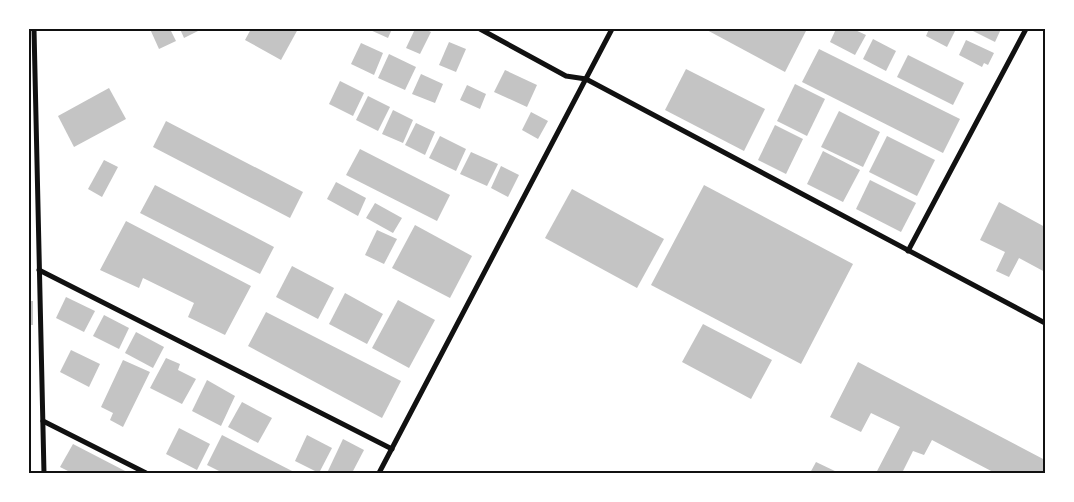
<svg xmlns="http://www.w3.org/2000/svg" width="1074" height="502" viewBox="0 0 1074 502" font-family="'Public Sans',sans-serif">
	<rect width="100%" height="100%" fill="#fff"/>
	<!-- building -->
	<g fill="#c4c4c4">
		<polygon points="150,29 170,29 176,41 159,49"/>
		<polygon points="180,29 197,29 198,31 184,38"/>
		<polygon points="251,29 298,29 281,60 245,40"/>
		<polygon points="368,29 392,29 388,38"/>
		<polygon points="415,29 425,29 431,32 420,54 406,48"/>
		<polygon points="705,29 807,29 785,72"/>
		<polygon points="836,29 853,29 866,35 855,55 830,42"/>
		<polygon points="929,29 956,29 947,47 926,36"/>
		<polygon points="969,29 1001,29 995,42"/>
		<polygon points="873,39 896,51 886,71 863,59"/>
		<polygon points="966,40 994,53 988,65 984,63 982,67 959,55"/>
		<polygon points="449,42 466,49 456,72 439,65"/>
		<polygon points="361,43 383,53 374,75 351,64"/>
		<polygon points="819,49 960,119 943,153 802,82"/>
		<polygon points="389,54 416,67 405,90 378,78"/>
		<polygon points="908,55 964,83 953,105 897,77"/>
		<polygon points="686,69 765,109 744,151 665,110"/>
		<polygon points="505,70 537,85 527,107 494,92"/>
		<polygon points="421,74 443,84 435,103 412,94"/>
		<polygon points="340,81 364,93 353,116 329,104"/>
		<polygon points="795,84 825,99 807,136 777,121"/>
		<polygon points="467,85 486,94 480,109 460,100"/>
		<polygon points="109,88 126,119 74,147 58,116"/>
		<polygon points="368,96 390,107 378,131 356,120"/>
		<polygon points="393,110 413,120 403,143 382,134"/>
		<polygon points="839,111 880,132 863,167 821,147"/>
		<polygon points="531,112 548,121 538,139 522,130"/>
		<polygon points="166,121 303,192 290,218 153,147"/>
		<polygon points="416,123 435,132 425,155 405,145"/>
		<polygon points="775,125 803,139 786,174 758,160"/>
		<polygon points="440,136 466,149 456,171 429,158"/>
		<polygon points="887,136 935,160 917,196 869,172"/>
		<polygon points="360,149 450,195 437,221 346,175"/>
		<polygon points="823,151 860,170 843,202 807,184"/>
		<polygon points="471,152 498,164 487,186 460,174"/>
		<polygon points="104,160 118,167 102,197 88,189"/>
		<polygon points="501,166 519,175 508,197 491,188"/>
		<polygon points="870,180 916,203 901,232 856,209"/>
		<polygon points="336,182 366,198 358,216 327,199"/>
		<polygon points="155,185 274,247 260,274 140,213"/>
		<polygon points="704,185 853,264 801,364 651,285"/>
		<polygon points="572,189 664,239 637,288 545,238"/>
		<polygon points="999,202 1045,227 1045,272 1019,258 1009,277 996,271 1005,252 980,240"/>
		<polygon points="375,203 402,218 393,233 366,218"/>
		<polygon points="126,221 251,286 225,335 188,317 194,303 143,278 139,288 100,270"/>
		<polygon points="415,225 472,256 450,298 392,268"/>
		<polygon points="377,230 397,239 384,264 365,255"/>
		<polygon points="292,266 334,288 318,319 276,297"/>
		<polygon points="345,293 383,314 367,344 329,324"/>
		<polygon points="66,297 95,311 84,332 56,318"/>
		<polygon points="398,300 435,320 409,368 372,348"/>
		<rect x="29" y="301" width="4" height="24"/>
		<polygon points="266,312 401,381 382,418 248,346"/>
		<polygon points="104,315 129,328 119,349 93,336"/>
		<polygon points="703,324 772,360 751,399 682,362"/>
		<polygon points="136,332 164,347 153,368 125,353"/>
		<polygon points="71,350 100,364 89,387 60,372"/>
		<polygon points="166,358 180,364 178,370 196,379 182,404 150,388"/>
		<polygon points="123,360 150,372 123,427 110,420 113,413 101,407"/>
		<polygon points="858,362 1045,460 1045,473 995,473 932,440 924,455 913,451 902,473 876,473 900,427 871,413 861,432 830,417"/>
		<polygon points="207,380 235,396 221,426 192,411"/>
		<polygon points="242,402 272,418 258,443 228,427"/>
		<polygon points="179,428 210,444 197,470 166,454"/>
		<polygon points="222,435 296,473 223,473 207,465"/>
		<polygon points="307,435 332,448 319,473 295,461"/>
		<polygon points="343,439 364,450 352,473 327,473"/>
		<polygon points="73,444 129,473 72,473 60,467"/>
		<polygon points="816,462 839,473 810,473"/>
	</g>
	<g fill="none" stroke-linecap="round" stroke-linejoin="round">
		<!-- minor -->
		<g stroke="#111" stroke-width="5">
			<polyline points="34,29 44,473"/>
			<polyline points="480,29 566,76 586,79 1045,323"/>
			<polyline points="908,251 1026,29"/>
			<polyline points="39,270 392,449"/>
			<polyline points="43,421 146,473"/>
			<polyline points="379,473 612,29"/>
		</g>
	</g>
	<!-- border -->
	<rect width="1074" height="502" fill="none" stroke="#ffffff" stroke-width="60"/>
	<rect x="30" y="30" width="1014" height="442" fill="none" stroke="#111" stroke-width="2"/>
</svg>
